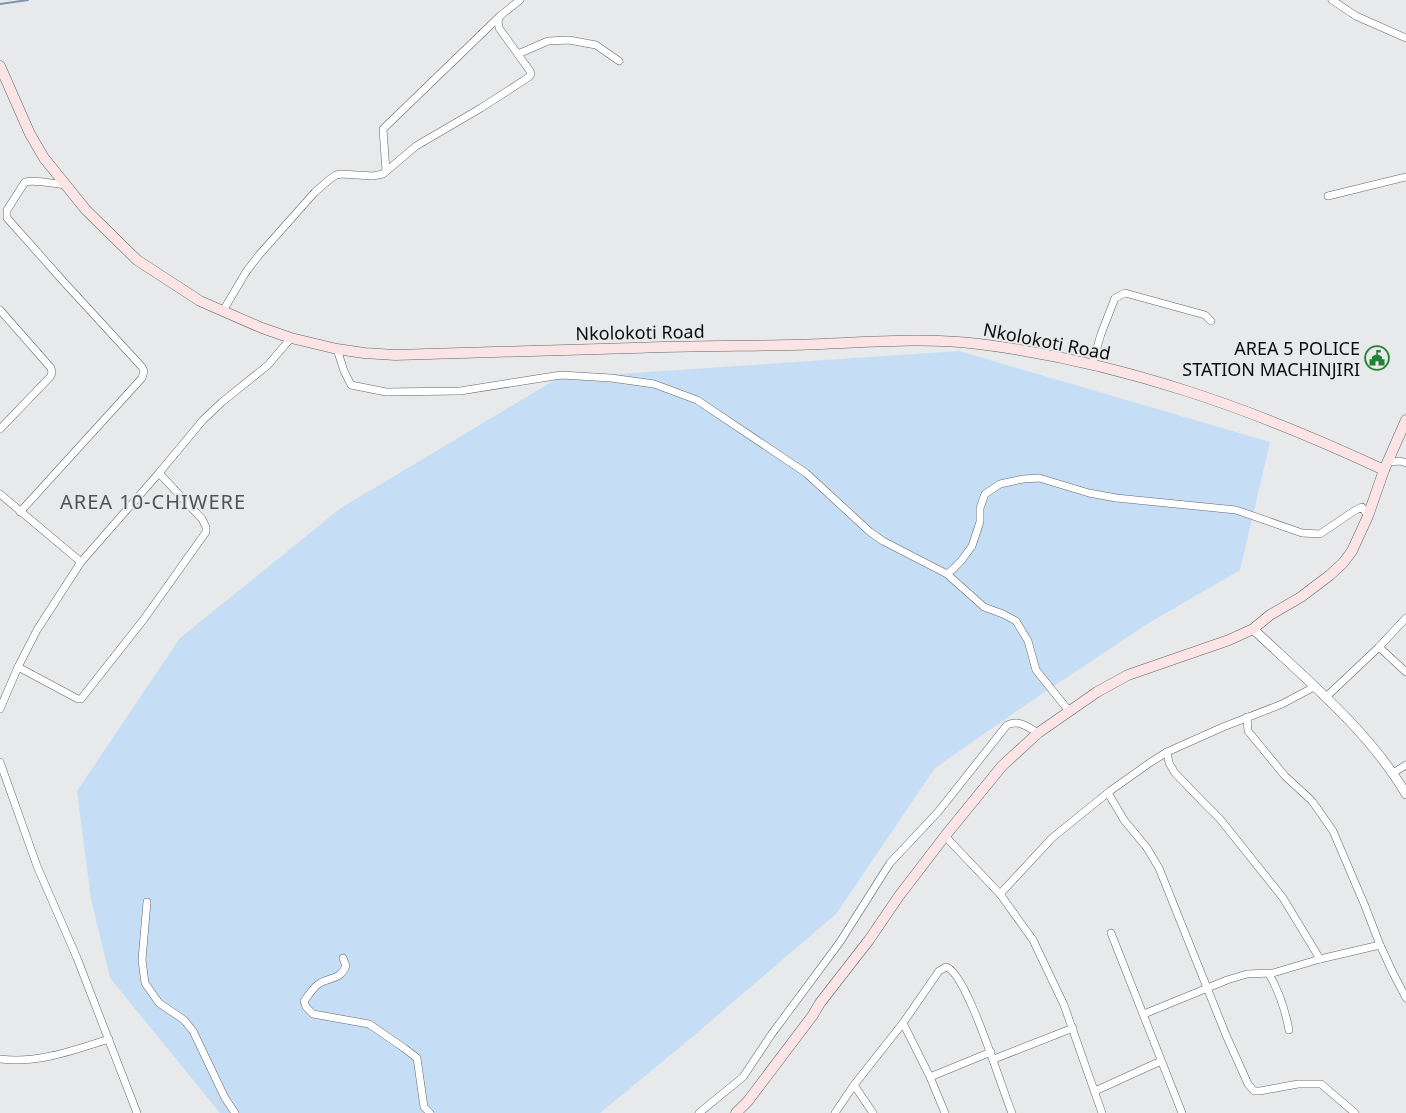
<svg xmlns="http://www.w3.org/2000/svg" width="1406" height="1113" viewBox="0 0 1406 1113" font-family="'Noto Sans',sans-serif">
	<rect width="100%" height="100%" fill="#e7e9ea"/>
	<!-- green -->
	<polygon fill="#c6ddf6" points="959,351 1270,442 1240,570 1147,624 1040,695 935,768 836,914 691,1038 600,1113 220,1113 110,978 91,899 77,791 180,638 341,508 558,378"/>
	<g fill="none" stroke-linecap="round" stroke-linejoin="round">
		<!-- stream -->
		<polyline stroke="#7a96b3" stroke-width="2" points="0,4 28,0"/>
		<!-- minor casing -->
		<g stroke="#646567" stroke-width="8">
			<g id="minor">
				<polyline points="1332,0 1356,16 1406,38"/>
				<polyline points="518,54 548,41 569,40 596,45 619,61"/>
				<polyline points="386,171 383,129 500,16 520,0"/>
				<polyline points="1328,196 1406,177"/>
				<polyline points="0,310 51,368 52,373 50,377 0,429"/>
				<polyline points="223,311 246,272 259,255 315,192 330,179 336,175 341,174 373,176 383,174 416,146 481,108 529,77 531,74 530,71 499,28 498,21 500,16"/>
				<polyline points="337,349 344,371 351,385 386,392 460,391 561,375 611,378 654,384 697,400 806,473 870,532 883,541 947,574 952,570 961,561 972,546 980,522 980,508 985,494 1000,484 1023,479 1039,478 1089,493 1116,498 1236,510 1302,533 1320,534 1354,511 1362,507 1368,516"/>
				<polyline points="1092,365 1101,334 1115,298 1125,293 1205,315 1211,321"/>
				<polyline points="1388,462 1400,461 1406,463"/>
				<polyline points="0,494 81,562"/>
				<path d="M20 512 142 378 144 371 142 367 63 281 7 218V210L25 182C35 179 54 184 65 185"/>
				<polyline points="947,574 984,607 1003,614 1016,621 1028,641 1036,670 1069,711"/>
				<polyline points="1379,647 1406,672"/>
				<polyline points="18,667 78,699 81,699 144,619 206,532 206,527 202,519 159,473"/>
				<polyline points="1326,697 1379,647 1406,618"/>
				<polyline points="0,709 18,667 37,630 81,562 159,473 203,420 222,402 268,365 291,338"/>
				<polyline points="1167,752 1169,763 1175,773 1202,801 1220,819 1283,898 1320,959"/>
				<polyline points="0,762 37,866 77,958 137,1113"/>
				<polyline points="1393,773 1406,765"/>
				<polyline points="1108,793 1124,820 1147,848 1159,868 1226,1035 1248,1084 1254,1091 1260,1091 1298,1084 1321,1084 1355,1113"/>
				<polyline points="945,836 1000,894 1033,940 1064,1005 1102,1113"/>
				<polyline points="1000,894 1052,838 1110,791 1151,762 1167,752 1223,727 1282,704 1314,687"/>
				<polyline points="147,902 142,960 145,983 159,1003 184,1020 193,1031 225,1098 235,1113"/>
				<polyline points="1111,933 1182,1113"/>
				<polyline points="1380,945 1393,973 1406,998"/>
				<path d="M343 958 346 966C340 980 331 977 320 983 313 987 309 995 304 1001L306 1007 313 1014 369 1024 404 1048 417 1058 424 1107 430 1113"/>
				<path d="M1269 974C1280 993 1285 1009 1289 1030"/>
				<polyline points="1144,1014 1227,980 1247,974 1273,973 1320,959 1380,945 1365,906 1333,831 1312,801 1285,776 1248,731 1247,717"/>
				<polyline points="903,1023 930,1077 945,1113"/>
				<path d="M0 1059C37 1064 75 1050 109 1039"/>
				<polyline points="994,1059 1073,1028"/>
				<polyline points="930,1077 991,1052"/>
				<polyline points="854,1085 873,1113"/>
				<polyline points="1095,1091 1161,1061"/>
				<path d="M699 1113 743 1077 771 1035 840 942 890 863 938 812 1007 725C1018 719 1028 727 1038 733"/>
				<path d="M835 1113 854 1085 903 1023 939 971 946 967C967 972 1002 1090 1012 1113"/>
			</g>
		</g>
		<!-- tertiary casing -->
		<g stroke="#646567" stroke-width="10">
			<path id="tertiary" d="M1253 629C1306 679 1369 731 1406 794"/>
		</g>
		<!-- secondary casing -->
		<g stroke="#646567" stroke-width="11">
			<g id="secondary">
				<path d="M0 66 30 134 44 158 86 210 137 260 200 301 262 328 291 338 337 349 364 353 395 355C474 353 554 350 633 348 686 346 738 346 791 345 853 344 916 336 979 344 1122 362 1254 409 1384 470"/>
				<polyline points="736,1113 748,1101 813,1015 820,1003 869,940 899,896 945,836 1002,766 1038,733 1097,692 1128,675 1229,640 1253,629 1270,615 1301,597 1330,575 1343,563 1352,551 1368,516 1384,470 1406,420"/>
			</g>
		</g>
		<!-- minor -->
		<use href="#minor" stroke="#fff" stroke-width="7"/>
		<!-- tertiary -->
		<use href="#tertiary" stroke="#fff" stroke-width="9"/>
		<!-- secondary -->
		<use href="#secondary" stroke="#fae4e6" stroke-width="10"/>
	</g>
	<!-- icons -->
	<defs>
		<g id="civic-ring" transform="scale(1.25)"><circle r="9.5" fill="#e7e9ea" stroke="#228235" stroke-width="1.5"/><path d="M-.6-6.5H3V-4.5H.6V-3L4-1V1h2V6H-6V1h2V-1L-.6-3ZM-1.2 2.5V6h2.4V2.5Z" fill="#228235"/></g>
	</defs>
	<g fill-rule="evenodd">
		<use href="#civic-ring" x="1377" y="358"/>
	</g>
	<g text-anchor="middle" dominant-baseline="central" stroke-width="4" stroke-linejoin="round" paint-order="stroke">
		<!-- street labels -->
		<g font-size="18" fill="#0d0d0e" stroke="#e7e9ea">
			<text transform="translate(640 332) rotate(-1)">Nkolokoti Road</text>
			<text transform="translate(1047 341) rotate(11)">Nkolokoti Road</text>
		</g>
		<!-- poi labels -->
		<g font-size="18" fill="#0d0d0e" stroke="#e7e9ea" text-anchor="end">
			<text x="1360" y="348">AREA 5 POLICE<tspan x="1360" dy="21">STATION MACHINJIRI</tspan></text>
		</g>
		<!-- quarter labels -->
		<g font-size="20" letter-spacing="1" fill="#515253" stroke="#e7e9ea">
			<text x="153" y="501">AREA 10-CHIWERE</text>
		</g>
	</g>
</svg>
